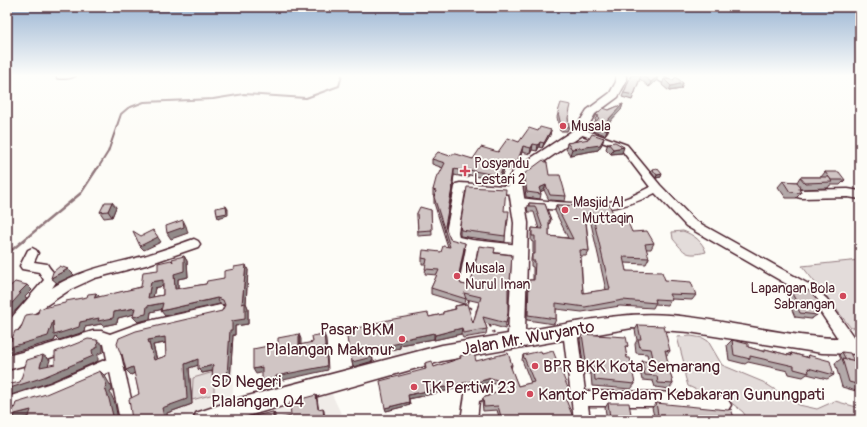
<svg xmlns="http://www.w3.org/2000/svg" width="867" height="427" viewBox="0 0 867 427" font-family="Pangolin,sans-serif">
	<rect width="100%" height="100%" fill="#fdfcf7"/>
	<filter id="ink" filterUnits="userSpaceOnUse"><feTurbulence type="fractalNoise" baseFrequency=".025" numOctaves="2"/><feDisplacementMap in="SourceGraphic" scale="8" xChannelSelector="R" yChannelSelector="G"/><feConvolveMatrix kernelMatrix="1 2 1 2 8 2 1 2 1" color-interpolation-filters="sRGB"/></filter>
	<g filter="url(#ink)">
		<!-- built -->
		<g fill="#f0ece8">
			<polygon points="388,325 413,338 416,350 394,355"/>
			<polygon points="233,357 233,400 174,420 172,374 217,360"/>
			<polygon points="329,388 344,420 216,420"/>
			<polygon points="570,398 575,420 481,420 481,413 514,410"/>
		</g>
		<!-- green -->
		<g fill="#e3dcda" stroke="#967e82">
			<path d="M683 231C694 235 702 241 706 252 686 257 685 253 673 239L672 232Z"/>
			<polygon points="860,260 860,327 851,328 802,266"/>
			<polygon points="691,336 703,338 708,341 722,365 763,382 799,405 817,409 835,401 860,408 860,420 748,420 743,412 719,393 699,391 688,386 685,376 685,367 677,337"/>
			<polygon points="214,372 214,394 192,400 193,378"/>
		</g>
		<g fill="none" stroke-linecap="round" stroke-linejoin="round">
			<!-- stream-far1 -->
			<polyline stroke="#91777b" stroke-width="2" points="98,168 108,152 121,114 128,108 144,102 213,99 244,94 306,98 339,86 342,75"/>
			<!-- stream -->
			<polyline stroke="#91777b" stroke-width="2.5" points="7,254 81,193 98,167"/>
			<!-- minor casing -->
			<g stroke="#4a1f2b" stroke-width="3">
				<g id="minor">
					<path d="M57 75H76C72 79 62 79 57 78Z"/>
					<polygon points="650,75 660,75 672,82 671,84 665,84"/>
					<path d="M580 128 627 145 660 185 694 220 812 286 827 299 857 342 859 347 857 352 852 353 847 352 817 307 804 294 686 226 655 193C621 212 585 212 548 209 537 208 525 208 514 205L513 202 514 199 518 198C552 201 591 208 624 199 633 196 641 191 650 187L621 149 577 133 575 131Z"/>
					<polygon points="460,183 519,187 520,190 519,193 515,194 465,191 458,232 459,237 472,240 520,245 524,247 526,250 524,253 520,255 477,250 471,284 469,288 465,289 461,288 459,284 466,248 450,243 446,232 455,187 456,184"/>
					<polygon points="848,189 860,191 860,199 848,197 801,198 797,197 796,194 797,191 801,190"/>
					<path d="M194 239 198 241 200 244 198 247 146 265 95 278 71 289 27 318 12 337 7 339V323L44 280 39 272 22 269 20 266 28 250 32 248 36 250 38 253 34 262 47 264C50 270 55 273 58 279L52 288C80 270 112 264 144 256 161 251 177 245 194 239Z"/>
					<polygon points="220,305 225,307 227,311 225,315 140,335 118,343 136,420 120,420 110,372 52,397 16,408 11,406 8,401 11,396 51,383 107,359 104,344 93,343 41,361 7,370 7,356 41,347 93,331 101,331 110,334 140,323"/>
					<polygon points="570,325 575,327 577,331 585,391 659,392 723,397 728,400 731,405 728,410 723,413 659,406 588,406 590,420 574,420 563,331 565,327"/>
					<polygon points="491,383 496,385 498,390 496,395 479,401 477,420 461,420 465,395 467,390"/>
				</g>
			</g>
			<!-- major casing -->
			<g stroke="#4a1f2b" stroke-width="3">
				<path id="major" d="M616 75H626V82L618 97 595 114 584 134 526 174 522 178V184L528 223 525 331C573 323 621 311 670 315 733 320 796 341 860 338V354L822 353 689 332 632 328 442 361 233 420H193L196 413 240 398 442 345 508 334 514 223 508 184 509 177 516 168 575 129 587 110 610 93 616 82Z"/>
			</g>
			<!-- path -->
			<g stroke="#4a1f2b" stroke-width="2" stroke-dasharray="4 4" stroke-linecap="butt">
				<polyline points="469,300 467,306 477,311"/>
				<polyline points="489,324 494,333"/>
			</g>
			<!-- minor -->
			<use href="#minor" fill="#fdfcf7" fill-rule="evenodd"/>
			<!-- major -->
			<use href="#major" fill="#fdfcf7" fill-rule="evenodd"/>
		</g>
		<!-- wall -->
		<g fill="#b3a9a9" stroke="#4a1f2b" fill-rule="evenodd">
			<polygon points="631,75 656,75 658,76 656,81 649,87 640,79 632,100 622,97"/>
			<polygon points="664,79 683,83 681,89 669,91 662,85"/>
			<polygon points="561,103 568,118 569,127 567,131 560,131 557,117"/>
			<polygon points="623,104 621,110 607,124 608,131 605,135 592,130 594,124 596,121 595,120 596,115"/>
			<path d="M551 130 550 135 542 148 539 147 537 151 532 150 530 154 522 152 517 166 514 168 511 167 509 171 504 169 500 181 469 175 468 178 454 175 453 183V189L445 228 450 239 464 249 459 280 461 284 466 285 471 283 494 253 510 281 509 287 508 286V313L505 329 485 323 487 329 486 334 463 338 461 334 434 340V339L400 345V348L372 354 373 361 353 367 351 356H350L429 317 443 314V312L455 309V306L464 304 431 294V288L437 275 425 274 426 264H422V258L441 252 448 247 434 203V196H433V190L443 168 432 164V159L450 156 473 159 498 152 519 142 538 131ZM466 299 479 302 473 323 465 304Z"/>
			<polygon points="604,138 602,144 598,150 570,155 566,149 567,143"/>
			<polygon points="608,143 622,153 611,154 606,149"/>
			<polygon points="652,169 661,177 656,178 651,172"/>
			<polygon points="825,172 845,180 840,185 830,185 828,188 800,189 799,187 799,189 801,193 796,198 786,198 778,187 783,181 797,182 800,177 821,177"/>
			<polygon points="524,174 549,175 566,196 565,201 549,200 544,190 540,192 541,194 540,199 526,197 524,179"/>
			<path d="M529 203 545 204 551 220 549 225V236L568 238 555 211 556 205 591 206 616 220 632 232 654 243 651 249H646L649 258 646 264 624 263 626 271 665 280 696 295 692 300 671 299 668 305 655 304 653 308 620 306 582 312 556 309V319L554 324 527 320 528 285 529 280H533V267L531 266V259L532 254H533V242L531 241V234L532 228 539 229 534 212H528L527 209ZM590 219 606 290 583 293 581 256H586L589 251 586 220Z"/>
			<polygon points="116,207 112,217 104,218 100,212"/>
			<polygon points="431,210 432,235 418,236 417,213"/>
			<polygon points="504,211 508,220 507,226 506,226 505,242 460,236 460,226"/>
			<path d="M184 256 187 261 188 277 178 279V289L206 284 248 270 246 303 248 308V324L235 326V335H233L230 380 215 383 213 371 202 373 198 365 189 368 192 404 167 413 139 394 135 373 131 375 123 357 121 355 222 311 225 305 220 304 165 316 162 309 151 312 150 319 138 322 133 317 134 314 118 318 117 323 103 326 101 324 85 327 84 332 59 340 56 337 54 341H11L20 330 38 313 141 287 158 270ZM163 286V295L153 297 155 288ZM166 343V356L157 359 153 345Z"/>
			<polygon points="788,286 822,308 817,313 816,312 817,315 811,319 795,317 790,305 791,305 784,290"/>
			<polygon points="638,325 670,351 666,356 673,384 669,389 655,387 653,381 642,380 639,366 642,361 649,362 647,354 636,353 635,344 637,340 635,330"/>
			<polygon points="582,334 628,346 625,349 627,358 635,384 631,389 592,386 591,374 584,373 580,339"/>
			<polygon points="732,340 748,347 762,351 765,349 788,355 791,353 806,357 808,355 834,375 827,379 807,374 803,377 789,374 788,371 748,362 745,364 729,360 727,345"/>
			<polygon points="842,352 860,374 860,388 856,391 842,387 835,363 841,359 839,355"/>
			<polygon points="542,354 570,393 568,397 565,398 571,420 500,420 497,410 483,411 482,401 483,398 498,392 499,389 497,384 491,382 473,387 473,385 409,399 410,405 386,411 425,369 425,363 434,367 460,359 460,356 476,361 512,365 511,369 518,386 531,383 522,360 523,355"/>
			<polygon points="608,403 632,420 607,420 605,408"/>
			<polygon points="656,403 735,420 655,420 652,408"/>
		</g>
		<!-- shaded-wall -->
		<g fill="#928a89" stroke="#4a1f2b">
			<polygon points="658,76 656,81 649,87 651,82"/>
			<polygon points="683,83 681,89 669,91 671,86"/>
			<polygon points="623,104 621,110 603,129 605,123"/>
			<polygon points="610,125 608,131 605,135 607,130"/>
			<polygon points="551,130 550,135 542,148 544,143"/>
			<polygon points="604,138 602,144 598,150 570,155 572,149"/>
			<polygon points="540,142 539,147 537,151 538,145"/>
			<polygon points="533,144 532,150 530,154 531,148"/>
			<polygon points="523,146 522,152 517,166 514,168 515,162"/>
			<polygon points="624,147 622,153 611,154 613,149"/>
			<polygon points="512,161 511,167 509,171 509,165"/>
			<polygon points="504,163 504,169 500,181 500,176"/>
			<polygon points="454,169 454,175 452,188 452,183"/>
			<polygon points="662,174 661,177 656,178 657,175"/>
			<polygon points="453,183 453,189 445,232 445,226"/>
			<polygon points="546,185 544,190 537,193 539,188"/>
			<polygon points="112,202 116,207 112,217 108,211"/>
			<polygon points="226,206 228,209 228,215 218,218 217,215"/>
			<polygon points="183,220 186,226 188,233 171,239 167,233"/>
			<polygon points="153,230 161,242 144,250 140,246"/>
			<polygon points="465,243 458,285 458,279"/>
			<polygon points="184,256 187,261 188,277 178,279 178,295 175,289 174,274"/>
			<polygon points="246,265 248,270 246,303 248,308 248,324 235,326 235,335 233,335 230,380 215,383 212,379 232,321 242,304"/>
			<polygon points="68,269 74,275 57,283 51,278"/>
			<polygon points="163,280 166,285 155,288 152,303 148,298 151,282"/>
			<polygon points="27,285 32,290 25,297 27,298 17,309 7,318 7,309 19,293"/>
			<polygon points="96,293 101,298 94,298"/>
			<polygon points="217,298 220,304 165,316 161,311"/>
			<polygon points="163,303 167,308 151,312 150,319 138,322 133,317 147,306"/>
			<polygon points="135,308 139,313 118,318 117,323 103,326 101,324 85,327 84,332 59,340 56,337 54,341 7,354 7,348 53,321 80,322 114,312"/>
			<polygon points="462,328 461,334 434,340 435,335"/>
			<polygon points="434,333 434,339 400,345 400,348 372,354 373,361 353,367 352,362 371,349 399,340"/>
			<polygon points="299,334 301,339 301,350 299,345"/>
			<polygon points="324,334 326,339 328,370 279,381 279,383 264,386 262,381 276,376"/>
			<polygon points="165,337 169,342 153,345 158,365 154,360 148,340"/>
			<polygon points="97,340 103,345 103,352 98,354 98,361 50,382 11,395 7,400 7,389 92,350"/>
			<polygon points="349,351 351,351 352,356 350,356"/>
			<polygon points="43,355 50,360 46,372 40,367"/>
			<polygon points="198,359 202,364 189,368 192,404 167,413 168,420 159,420 162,408 185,364"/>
			<polygon points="213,365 217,370 202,373 198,369"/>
			<polygon points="133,367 138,371 131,375 126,370"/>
			<polygon points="262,367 265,372 256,374 253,369"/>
			<polygon points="100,371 105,376 112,388 112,391 110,392 115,403 118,420 116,420 113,416"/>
			<polygon points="491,378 491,382 473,387 474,383"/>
			<polygon points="473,381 473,385 408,399 408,395"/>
			<polygon points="570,393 568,397 562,399 564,395"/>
			<polygon points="316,395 317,398 319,412 318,409"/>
			<polygon points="409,402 410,405 386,411 385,408"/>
			<polygon points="323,408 324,411 325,420 324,420"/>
			<polygon points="31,410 38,415 23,418 22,420 13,420 15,414"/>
			<polygon points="273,412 275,414 275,420 273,420"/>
			<polygon points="573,417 571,420 559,420"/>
		</g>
		<!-- building -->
		<g fill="#d0c5c4" stroke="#4a1f2b" fill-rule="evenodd">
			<polygon points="631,75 641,75 634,95 624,93"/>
			<polygon points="642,75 656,75 658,76 651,82"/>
			<polygon points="676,77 683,83 671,86 664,79 673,80"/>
			<polygon points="561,103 571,105 568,118 569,127 561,126 558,112"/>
			<polygon points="623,104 605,123 610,125 607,130 594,124 599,118 597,117 599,116 596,115 603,108 609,110"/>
			<polygon points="540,127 551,130 544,143 540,142 538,145 533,144 531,148 523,146 518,160 515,162 512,161 509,165 504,163 500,176 469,170 468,172 454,169 452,183 453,183 445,226 450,239 465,243 458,279 461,284 466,285 471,283 479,246 495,248 494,253 512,255 510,281 508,281 508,313 506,323 483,317 487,329 463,333 462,328 435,335 434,333 399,340 400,343 371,349 372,357 352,362 351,351 349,351 346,331 388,320 428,313 429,317 443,314 443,312 456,309 455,306 467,304 473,323 481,297 464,293 466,299 431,288 439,270 425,269 427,259 422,258 423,250 441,252 443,246 450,247 434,197 436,191 433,190 437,175 439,175 445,163 432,159 438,152 450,156 452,154 456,154 473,159 481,147 498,152 508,138 519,142 529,128 538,131"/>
			<polygon points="592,134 604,138 600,145 572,149 567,143 589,139"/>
			<polygon points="615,142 624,147 613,149 608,143"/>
			<polygon points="543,160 547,163 549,175 560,175 566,196 550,195 546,185 539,188 541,194 527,192 524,174"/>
			<polygon points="657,168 662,174 657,175 652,169"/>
			<polygon points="825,172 839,172 845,180 831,180"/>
			<polygon points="800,177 829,177 832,182 805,183"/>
			<polygon points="783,181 797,182 800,186 799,189 801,193 790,192"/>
			<polygon points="467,187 506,189 504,211 509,211 508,220 507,220 505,236 461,230 460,226"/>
			<polygon points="105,202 112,202 108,211 100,212"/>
			<path d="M529 203 545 204 551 220H549V236L573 239 556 205 591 206 609 204 616 220H627L632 232 647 231 654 243 645 244 649 258 623 257 626 271 662 272 665 280 691 282 696 295 669 294 672 300 655 299 656 303 623 300 585 307 556 303V319L528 315 529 280H534L535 261H532V254H535V236H532V228L543 229 535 206H529ZM592 213 610 289 583 293 580 250 589 251 585 214Z"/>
			<polygon points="226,206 227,213 217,215 216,208"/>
			<polygon points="420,207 431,210 432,230 418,231 417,213"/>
			<polygon points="183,220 184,227 167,233 166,226"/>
			<polygon points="153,230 158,237 140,246 133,231 141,236"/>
			<path d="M184 256V271L174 274 175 289 206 284 207 281 224 278V271L234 269V267L246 265 242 304 245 303V319L232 321V330H230L227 376 212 379 213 365 198 369V359L185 364 187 399 162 408 164 417 159 420H132L129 399 139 394 133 367 126 370 122 354 121 355 117 344 119 338 136 331 222 311 225 305 223 300 217 298 161 311 163 303 147 306 146 314 133 317 135 308 114 312 113 318 98 321 99 318 80 322 79 327 54 335 53 321 48 336 7 348V340L11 341 15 331 20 330 26 315 38 313 39 309 65 303 66 301 87 297 88 294 96 293 94 298 141 287 143 272 158 270V263L171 260 173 262 172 259ZM163 280V295L148 298 151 282ZM165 337 166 356 154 360 148 340Z"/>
			<polygon points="60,266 68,269 51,278 53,272"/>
			<polygon points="15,282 27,285 19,293 21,293 7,309 7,289"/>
			<polygon points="788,286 800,286 808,290 817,299 822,308 813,307 817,315 800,313 795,301 796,301"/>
			<polygon points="638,325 664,326 670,351 665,350 673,384 658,383 657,376 645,375 642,361 654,362 651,349 640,348 638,339 641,339"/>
			<polygon points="299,334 299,345 313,342 312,336 324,334 327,366 276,376 276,378 262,381 262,367 253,369 253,349 278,344 278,338"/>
			<polygon points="582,334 626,337 628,346 625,346 627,358 630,358 635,384 595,380 594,368 587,368"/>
			<polygon points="88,339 97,340 98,347 92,350 93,356 44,377 7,389 7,385 20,382 27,360 43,355 40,367 55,364 55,352"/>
			<polygon points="732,340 748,344 748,347 765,352 765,349 792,356 791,353 809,358 808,355 830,361 834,375 808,368 809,373 794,369 794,366 750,356 750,359 734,355"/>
			<polygon points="541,351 542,354 553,351 570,393 564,395 573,417 559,420 502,420 498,406 484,407 483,398 498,392 500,386 497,380 491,378 474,383 473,381 408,395 409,402 385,408 380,381 426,369 425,363 432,361 434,367 461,358 460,356 474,353 476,361 508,353 512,365 510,365 518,386 534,382 523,355"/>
			<polygon points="842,352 850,353 854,361 845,358"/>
			<polygon points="842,358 856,361 860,374 860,385 849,382"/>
			<polygon points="100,371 106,383 107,386 105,388 109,399 113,416 115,417 116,420 50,420 50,418 49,420 28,420 31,410 15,414 13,420 7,420 7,413 13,412 16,403 46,394"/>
			<polygon points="316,395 318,409 323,408 324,420 274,420 291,416 290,402"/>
			<polygon points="608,403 629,403 632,420 613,420 613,417 610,417"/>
			<polygon points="656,403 728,410 731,409 735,420 697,420 677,418 677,420 659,420"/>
			<polygon points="273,412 273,420 250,420 250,417"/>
		</g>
	</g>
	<!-- sky -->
	<linearGradient id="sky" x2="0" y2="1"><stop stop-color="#98b3d2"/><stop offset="0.56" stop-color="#fefefb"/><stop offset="1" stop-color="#fefefb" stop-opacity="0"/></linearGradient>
	<rect width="867" height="135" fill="url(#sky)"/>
	<!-- markers -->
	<g fill="#d1495b" stroke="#fdfcf7" stroke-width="1.5">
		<circle cx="563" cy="126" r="4"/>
		<path d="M463 165h4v4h4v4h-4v4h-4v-4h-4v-4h4z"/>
		<circle cx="565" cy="210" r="4"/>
		<circle cx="457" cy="276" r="4"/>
		<circle cx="843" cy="296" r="4"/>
		<circle cx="402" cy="339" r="4"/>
		<circle cx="535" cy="366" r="4"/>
		<circle cx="414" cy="387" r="4"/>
		<circle cx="203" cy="391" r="4"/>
		<circle cx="530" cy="394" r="4"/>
	</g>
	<g text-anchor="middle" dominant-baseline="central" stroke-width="3.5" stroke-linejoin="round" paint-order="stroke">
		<!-- poi labels -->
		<g font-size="14" fill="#4a1f2b" stroke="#fdfcf7" text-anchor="start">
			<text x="571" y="126">Musala</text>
			<text x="474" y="163">Posyandu<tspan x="474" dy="16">Lestari 2</tspan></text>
			<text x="573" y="202">Masjid Al<tspan x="573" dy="16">- Muttaqin</tspan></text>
			<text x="465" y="268">Musala<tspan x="465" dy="16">Nurul Iman</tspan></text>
			<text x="835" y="288" text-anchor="end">Lapangan Bola<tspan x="835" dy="16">Sabrangan</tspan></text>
		</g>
		<!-- near-poi labels -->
		<g font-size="17" fill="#4a1f2b" stroke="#fdfcf7" text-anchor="start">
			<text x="394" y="329" text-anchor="end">Pasar BKM<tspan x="394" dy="20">Plalangan Makmur</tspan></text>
			<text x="543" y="366">BPR BKK Kota Semarang</text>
			<text x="211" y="381">SD Negeri<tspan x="211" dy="20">Plalangan 04</tspan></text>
			<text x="422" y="387">TK Pertiwi 23</text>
			<text x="538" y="394">Kantor Pemadam Kebakaran Gunungpati</text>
		</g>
		<!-- near-street labels -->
		<g font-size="17" fill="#4a1f2b" stroke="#fdfcf7">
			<text transform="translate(528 338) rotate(-10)">Jalan Mr. Wuryanto</text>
		</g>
	</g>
	<!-- margin -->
	<rect width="867" height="427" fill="none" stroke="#fdfcf7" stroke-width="24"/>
	<rect x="12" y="12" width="843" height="403" fill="none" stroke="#4a1f2b" stroke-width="1.5" filter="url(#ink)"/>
</svg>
